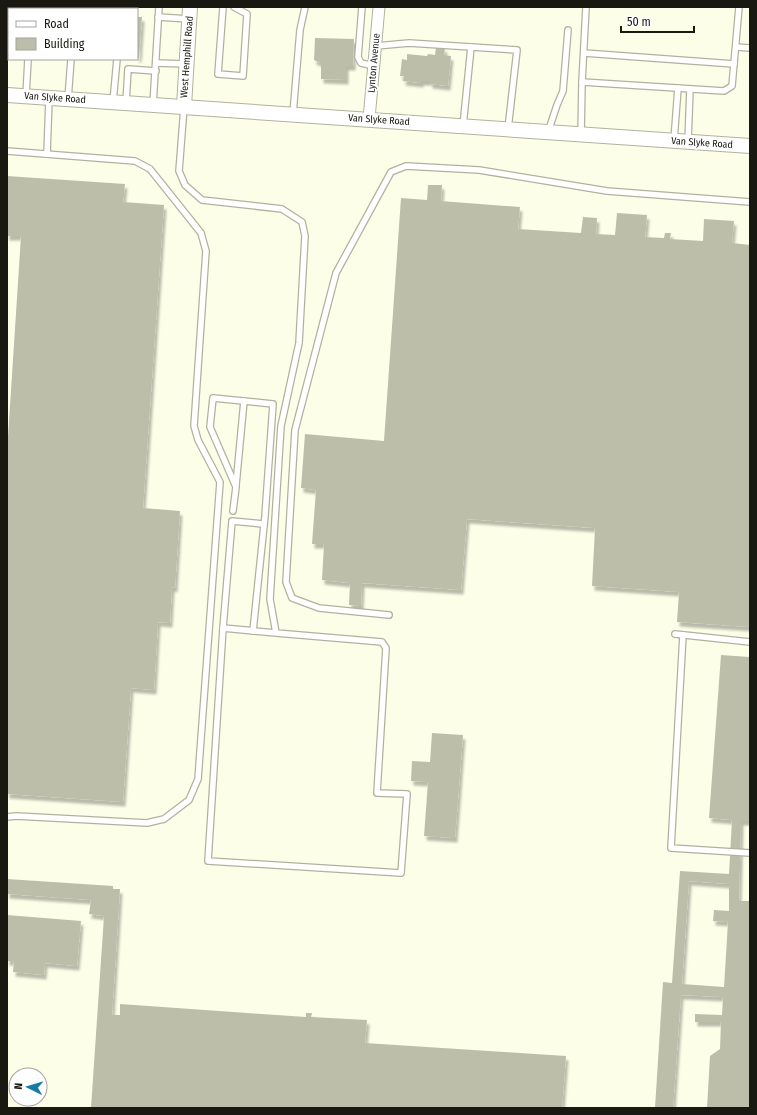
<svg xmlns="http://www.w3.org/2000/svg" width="757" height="1115" viewBox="0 0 757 1115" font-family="'Fira Sans Condensed',sans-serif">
	<defs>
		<filter id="shadow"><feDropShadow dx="2.5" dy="4.5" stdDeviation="1" flood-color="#0004"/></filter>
	</defs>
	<rect width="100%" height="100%" fill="#fdfee8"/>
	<!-- building -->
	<g fill="#bdbeaa" fill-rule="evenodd" filter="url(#shadow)">
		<rect x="79" y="7" width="38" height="2"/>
		<polygon points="137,17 142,17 139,58 137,58"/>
		<polygon points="315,38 354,39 353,66 346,66 346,80 321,79 321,63 314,60"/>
		<polygon points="436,47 445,48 444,55 451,56 448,86 430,84 430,81 421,81 421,83 403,81 404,76 400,76 402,59 407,60 407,54 427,56 428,54 435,55"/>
		<polygon points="7,176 125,184 123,202 164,205 143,508 180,511 175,588 172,587 170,623 158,622 154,690 131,688 123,802 7,794 7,452 21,236 7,236"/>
		<polygon points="428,185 442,185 441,201 520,207 518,229 581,233 583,217 597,218 596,234 615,235 617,213 647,215 645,237 664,238 665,233 671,233 670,239 703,241 704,219 734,221 732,243 750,245 750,627 677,622 679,592 592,586 595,528 467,519 461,590 362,583 361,606 349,605 350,583 322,580 324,544 312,544 316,490 301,488 305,434 384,441 401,198 427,200"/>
		<path d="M721 655 750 657V821H741L739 901H750V1108H707L710 1056 720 1049 721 1022H695V1014L722 1015 723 997 681 995 673 1108H655L663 982 672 983 680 871 729 874 732 820 709 818ZM689 881 729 884V911L714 910 713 921 728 922 724 987 682 984Z"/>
		<polygon points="432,733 463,735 455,838 424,836 428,782 411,781 412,761 430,762"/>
		<polygon points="7,879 113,886 113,889 120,889 112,1015 120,1015 120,1004 306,1017 306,1013 312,1013 311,1017 367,1020 365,1043 566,1056 562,1108 91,1108 104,916 89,914 91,900 7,894"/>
		<polygon points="7,915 81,921 77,966 45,963 44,975 13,972 14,961 7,961"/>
	</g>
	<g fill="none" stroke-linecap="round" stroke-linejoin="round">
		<!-- service casing -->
		<g stroke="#b1b29e" stroke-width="8">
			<g id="service">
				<polyline points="223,7 218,74 243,76 247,14 234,7"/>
				<polyline points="362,7 358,57 361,63 374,66"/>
				<polyline points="31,9 31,7"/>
				<polyline points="75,9 75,7"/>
				<polyline points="121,9 121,7"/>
				<polyline points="158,17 189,19"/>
				<polyline points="376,46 409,43 517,50 508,129"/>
				<polyline points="736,47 750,48"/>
				<polyline points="584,53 734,64"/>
				<polyline points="156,63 186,64"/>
				<polyline points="582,82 724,91 732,86 739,7"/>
				<polyline points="26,96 28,59"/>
				<polyline points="68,99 71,59"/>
				<polyline points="113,102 117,59"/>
				<polyline points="126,103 128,69 156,71"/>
				<polyline points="153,105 159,7"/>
				<polyline points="184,107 179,171 185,185 202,200 282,209 302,222 305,236 299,343 281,426 270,599 276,633 382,642 386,648 377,793 407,794 401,873 208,861 223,628 276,633"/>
				<polyline points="293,114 300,30 305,7"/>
				<polyline points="463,126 471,47"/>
				<polyline points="548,132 557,105 563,91 568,30"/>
				<polyline points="581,134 582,82 586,7"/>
				<polyline points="674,140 678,88"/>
				<polyline points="688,141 690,89"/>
				<polyline points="7,151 135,161 150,169 201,233 206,251 194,426 198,440 220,482 198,779 189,800 164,819 147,823 16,816 7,817"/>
				<polyline points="47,154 49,99"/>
				<polyline points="236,485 244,401"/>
				<polyline points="233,511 236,487 210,427 213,398 273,404 265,516 253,631"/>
				<polyline points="389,615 319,608 292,598 286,582 295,430 336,273 391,172 406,166 479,170 607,191 750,202"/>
				<polyline points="223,628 232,521 263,524"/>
				<polyline points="675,634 750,642"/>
				<polyline points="683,635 671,848 750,853"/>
			</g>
		</g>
		<!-- minor casing -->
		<g stroke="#b1b29e" stroke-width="13">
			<polyline id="minor" points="369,119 379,7"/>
		</g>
		<!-- tertiary casing -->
		<g stroke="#b1b29e" stroke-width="16">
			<g id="tertiary">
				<polyline points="7,95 750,146"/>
				<polyline points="184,106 190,7"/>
			</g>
		</g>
		<!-- service -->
		<use href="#service" stroke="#fff" stroke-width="5.5"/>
		<!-- minor -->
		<use href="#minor" stroke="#fff" stroke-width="11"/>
		<!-- tertiary -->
		<use href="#tertiary" stroke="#fff" stroke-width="14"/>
	</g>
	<g text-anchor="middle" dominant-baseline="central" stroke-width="4" stroke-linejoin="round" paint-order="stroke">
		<!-- street labels -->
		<g font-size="10" fill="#191912" stroke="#fff">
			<text transform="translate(187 57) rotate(-86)">West Hemphill Road</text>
			<text transform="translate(374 63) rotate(-85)">Lynton Avenue</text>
			<text transform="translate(55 98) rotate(4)">Van Slyke Road</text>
			<text transform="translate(379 120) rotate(4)">Van Slyke Road</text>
			<text transform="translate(702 143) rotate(4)">Van Slyke Road</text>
		</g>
	</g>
	<!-- border -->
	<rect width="757" height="1115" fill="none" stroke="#191912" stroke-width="16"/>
	<!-- legend -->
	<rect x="8" y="8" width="130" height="52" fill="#ffffff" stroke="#a3a3a0"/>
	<rect x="16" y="21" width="20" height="6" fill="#ffffff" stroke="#a3a3a0"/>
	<text x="44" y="28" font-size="12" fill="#191912">Road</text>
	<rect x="16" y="38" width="20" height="12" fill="#bdbeaa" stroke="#a3a3a0"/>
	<text x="44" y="48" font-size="12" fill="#191912">Building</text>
	<!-- north arrow -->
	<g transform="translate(28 1087) rotate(275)"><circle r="19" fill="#ffffff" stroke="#a3a3a0"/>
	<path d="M0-3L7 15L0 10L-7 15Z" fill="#157ba6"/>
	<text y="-6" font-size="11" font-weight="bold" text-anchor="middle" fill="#191912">N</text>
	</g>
	<!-- scale -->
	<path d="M621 26v6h73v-6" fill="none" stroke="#191912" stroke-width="2"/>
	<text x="627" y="26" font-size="12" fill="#191912" stroke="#ffffff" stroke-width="3" paint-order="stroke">50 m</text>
</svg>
